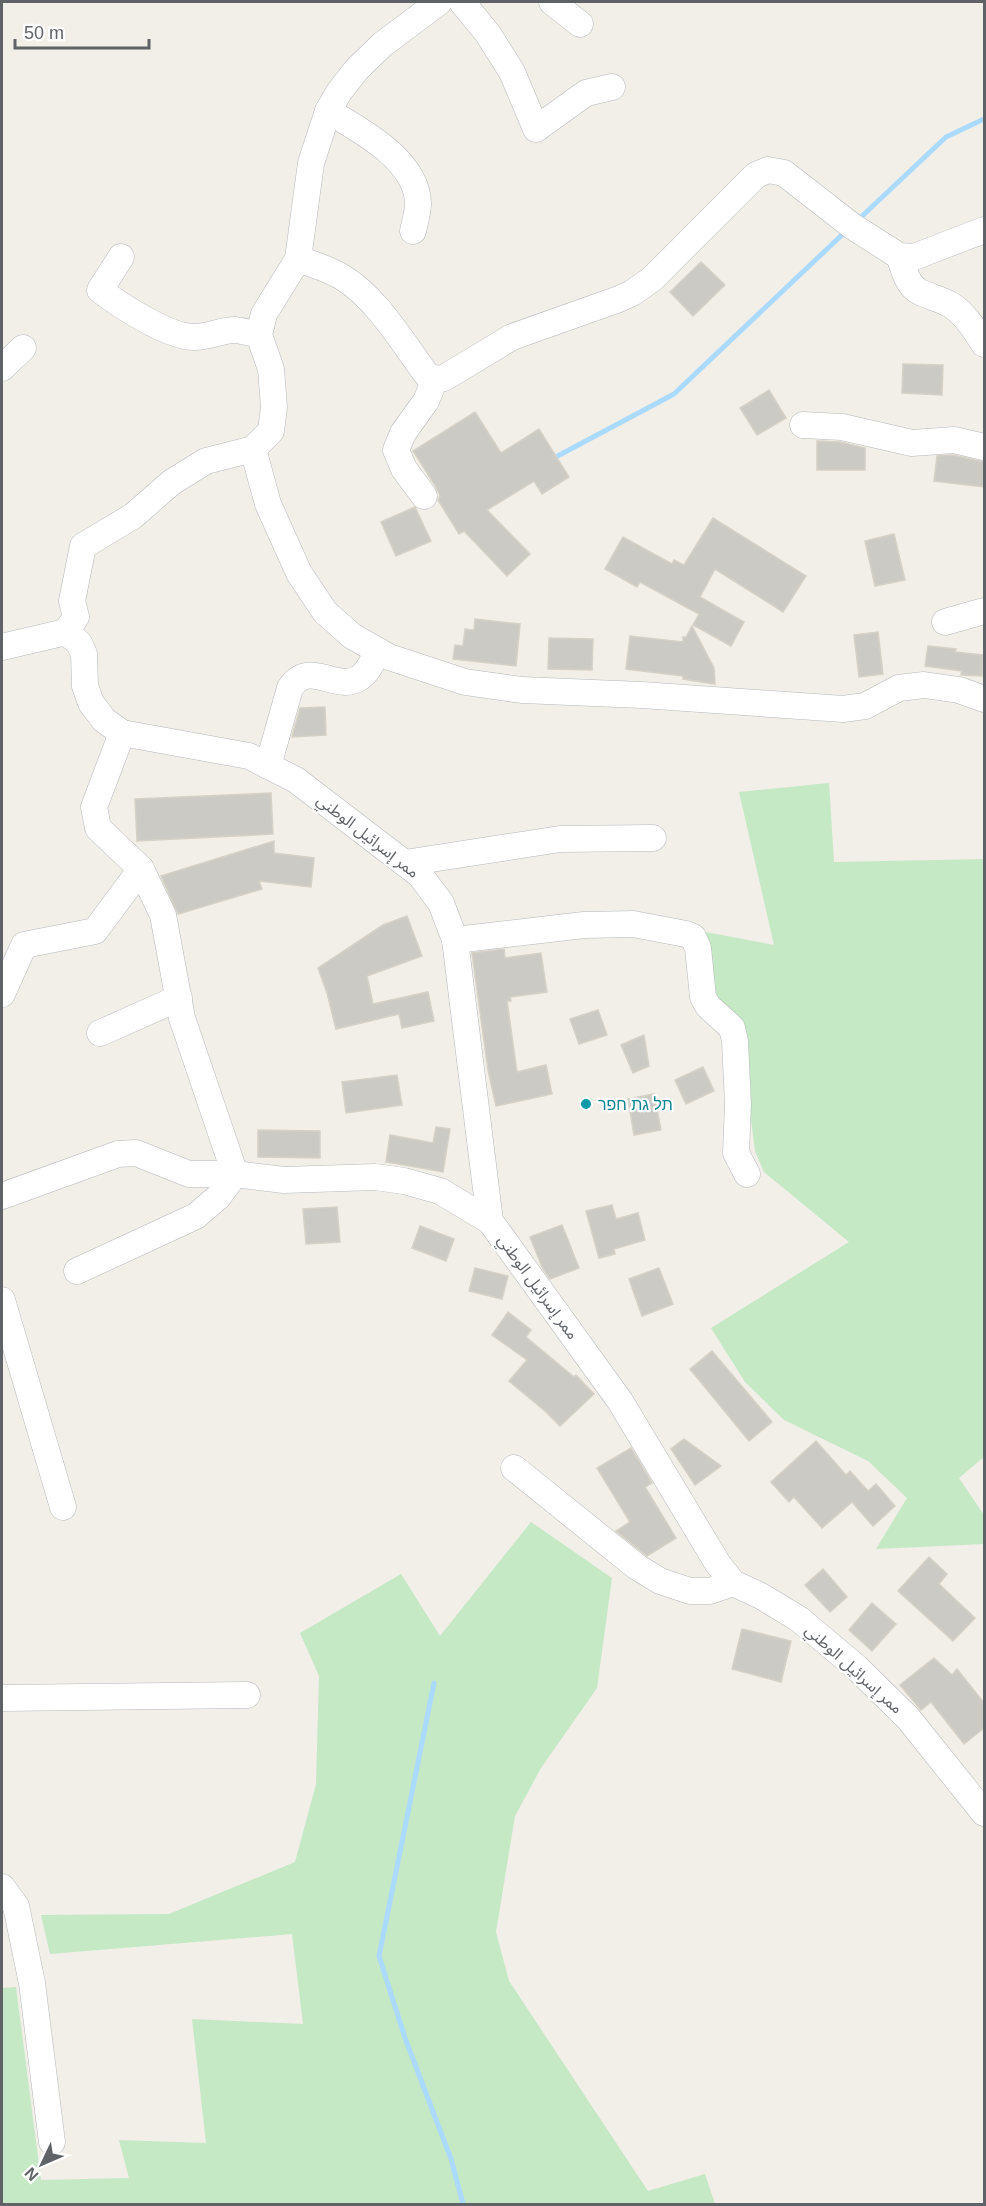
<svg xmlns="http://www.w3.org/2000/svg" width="986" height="2206" viewBox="0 0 986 2206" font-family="Helvetica,'Noto Sans Arabic','Noto Sans Hebrew',sans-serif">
	<rect width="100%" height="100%" fill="#f1efe8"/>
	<!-- green -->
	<g fill="#c5e8c5">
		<polygon points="829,783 834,862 984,859 984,1457 959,1478 984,1515 984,1544 876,1549 907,1498 868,1461 784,1420 745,1382 711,1328 849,1242 764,1172 755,1151 738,1018 710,996 700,931 774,945 739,792"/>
		<polygon points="531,1522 612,1578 597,1688 541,1768 515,1816 496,1932 509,1981 648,2191 705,2174 715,2204 2,2204 2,1988 16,1987 41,2180 129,2178 119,2140 206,2143 192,2019 303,2024 292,1934 50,1954 41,1915 169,1914 295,1862 316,1784 319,1676 300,1633 401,1574 440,1636"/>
	</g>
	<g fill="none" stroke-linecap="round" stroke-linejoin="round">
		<!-- stream -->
		<g stroke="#aadaff" stroke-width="5">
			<polyline points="859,219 946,137 984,119"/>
			<polyline points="552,459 674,394 845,232"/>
			<polyline points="434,1683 379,1956 405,2038 451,2159 463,2204"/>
		</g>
	</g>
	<!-- building -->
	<g fill="#cccac5" stroke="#d6d1c6" stroke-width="1.5">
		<polygon points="701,262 725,285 693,316 670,292"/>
		<polygon points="903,364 943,365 942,395 902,393"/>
		<polygon points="769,390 786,418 757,435 740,408"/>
		<polygon points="475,412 501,453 539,429 569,477 542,494 534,481 487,510 530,554 507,576 464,531 459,534 438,500 440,496 436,487 413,451"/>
		<polygon points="817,441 840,442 865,448 865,470 817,470"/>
		<polygon points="953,455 984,462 984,487 934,481 937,456"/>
		<polygon points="415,507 431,541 396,556 381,522"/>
		<polygon points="713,518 806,576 783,612 715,569 700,597 744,622 731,646 693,625 699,614 640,582 637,587 605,569 623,537 672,564 674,560 684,565"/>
		<polygon points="894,534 905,580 875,586 865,541"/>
		<polygon points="475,619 520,624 516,666 453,659 455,645 463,646 465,629 474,630"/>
		<polygon points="692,626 714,668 715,684 683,679 683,676 626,669 630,636 683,642 683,637 686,637"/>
		<polygon points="878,632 883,674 859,677 854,635"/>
		<polygon points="549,638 593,639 592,670 548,669"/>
		<polygon points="928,646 956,649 955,652 983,655 982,676 961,675 962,671 925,666"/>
		<polygon points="325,707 326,735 292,737 300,708"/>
		<polygon points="271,793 273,834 137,841 135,799"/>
		<polygon points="274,841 274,853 314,858 311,887 259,881 262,889 178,914 161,876"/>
		<polygon points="407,916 422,956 367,976 373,1004 428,992 434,1021 402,1028 399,1014 336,1029 327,993 318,968 383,925"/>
		<polygon points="504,949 505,958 541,953 547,992 510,997 511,1001 507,1001 517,1072 546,1065 552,1094 496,1106 488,1070 472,953"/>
		<polygon points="598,1010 607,1035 579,1044 570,1019"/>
		<polygon points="644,1035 649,1066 633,1073 621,1045"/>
		<polygon points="703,1067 714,1091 686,1104 675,1080"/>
		<polygon points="397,1075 402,1105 346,1113 342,1082"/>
		<polygon points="654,1094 661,1130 634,1135 628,1099"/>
		<polygon points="436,1127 450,1129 443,1172 386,1162 390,1135 433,1143"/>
		<polygon points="258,1130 320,1131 320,1158 258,1157"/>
		<polygon points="612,1205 616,1219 638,1213 645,1240 614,1249 615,1254 599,1258 586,1211"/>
		<polygon points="337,1207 340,1242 306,1244 303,1209"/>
		<polygon points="562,1225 579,1268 550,1279 542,1267 530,1237"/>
		<polygon points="420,1226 454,1239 446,1261 412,1248"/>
		<polygon points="475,1268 508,1276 502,1299 469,1291"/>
		<polygon points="659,1268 673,1304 642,1316 629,1279"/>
		<polygon points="508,1312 531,1330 526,1337 574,1377 576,1375 594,1394 560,1426 545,1411 509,1381 527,1360 492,1335"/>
		<polygon points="712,1351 772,1422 749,1441 690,1369"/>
		<polygon points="684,1439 721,1466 695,1485 671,1449"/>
		<polygon points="816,1441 846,1475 850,1471 868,1491 876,1484 895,1506 873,1526 852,1502 822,1528 794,1497 789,1502 771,1482"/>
		<polygon points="631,1448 652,1483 645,1487 676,1538 647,1556 616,1531 630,1522 597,1468"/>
		<polygon points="929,1557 947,1574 939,1584 975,1618 953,1641 898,1591"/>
		<polygon points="823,1569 847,1597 830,1612 805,1585"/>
		<polygon points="872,1603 896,1624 872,1651 849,1630"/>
		<polygon points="742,1629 791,1641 781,1682 732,1669"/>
		<polygon points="934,1658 952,1675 957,1669 984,1703 984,1728 964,1744 931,1702 921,1710 900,1685"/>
	</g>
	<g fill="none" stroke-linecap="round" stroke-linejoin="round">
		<!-- minor casing -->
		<g stroke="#b5b8bc" stroke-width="27">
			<g id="minor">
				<polyline points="462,2 488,34 512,72 536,129 586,93 612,87"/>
				<polyline points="552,2 580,24"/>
				<path d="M328 111C360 130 417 160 418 203 418 212 415 222 413 231"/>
				<path d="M899 256C904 269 907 286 920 292 930 297 941 299 951 305 965 314 975 330 984 344"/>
				<path d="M121 257 100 290C119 305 170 338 195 337 208 337 225 329 236 330 243 331 251 333 259 335"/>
				<path d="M298 259C312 264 329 269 342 277 378 299 402 342 427 375L435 379 444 378 512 337 619 299 632 293 652 279 756 175 768 170 784 173 852 226 899 256 914 257 984 230"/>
				<polyline points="2,368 23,348"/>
				<polyline points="803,425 842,427 912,443 954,440 984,447"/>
				<polyline points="253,449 268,504 299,573 325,612 352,636 389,657 465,682 522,690 642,695 843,709 865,706 899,688 924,685 959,690 984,699"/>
				<polyline points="424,496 404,469 396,450 403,433 426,401 435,379"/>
				<polyline points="945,622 984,611"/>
				<polyline points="66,632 79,643 84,654 85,686 91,703 104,720 122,733 249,756 296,780 420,875 441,903 455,940 490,1221 620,1401 718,1564 733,1583 761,1596 799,1619 856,1667 908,1718 984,1813"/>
				<polyline points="66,632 76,617 72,601 83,546 133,516 172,482 206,461 253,449 271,431 274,407 271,369 259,335 264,314 298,259 311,163 328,111 339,92 357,69 383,44 439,2"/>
				<polyline points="2,647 66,632"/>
				<polyline points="122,733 94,807 98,828 141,869 163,915 182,1018 235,1174"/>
				<path d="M268 766 290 688C310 658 336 693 359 678 368 673 373 660 378 651"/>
				<polyline points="405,863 560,839 653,838"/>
				<polyline points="455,940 584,925 633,924 686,934 693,937 698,948 703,997 708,1006 732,1028 735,1041 738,1105 736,1153 747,1174"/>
				<polyline points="2,994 24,945 95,931 141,869"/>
				<polyline points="100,1033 179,998"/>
				<polyline points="2,1196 118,1154 136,1153 189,1174 235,1174 284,1180 375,1177 404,1181 440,1191 490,1221"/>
				<polyline points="77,1271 196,1216 218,1197 235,1174"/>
				<polyline points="2,1300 63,1507"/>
				<polyline points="514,1468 637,1567 660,1581 690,1591 710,1591 733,1583"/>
				<polyline points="2,1698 247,1695"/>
				<polyline points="2,1887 16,1906 32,1983 52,2142"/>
			</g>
		</g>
		<!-- minor -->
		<use href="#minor" stroke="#fff" stroke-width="26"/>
	</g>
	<!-- markers -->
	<circle fill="#0f9aa8" stroke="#fff" stroke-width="2" cx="586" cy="1104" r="6"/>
	<g text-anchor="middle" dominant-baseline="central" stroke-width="4.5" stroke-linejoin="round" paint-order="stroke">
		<!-- street labels -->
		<g font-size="16" fill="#5f6368" stroke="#fff">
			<text transform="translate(368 836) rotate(38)">ممر إسرائيل الوطني</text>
			<text transform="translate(538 1287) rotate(54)">ممر إسرائيل الوطني</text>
			<text transform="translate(854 1669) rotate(42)">ممر إسرائيل الوطني</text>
		</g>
		<!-- culture labels -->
		<g font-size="16" fill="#0d838f" stroke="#fff" text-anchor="start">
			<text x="598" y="1104">תל גת חפר</text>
		</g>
	</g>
	<!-- border -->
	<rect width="986" height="2206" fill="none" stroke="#5f6368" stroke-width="6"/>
	<!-- north arrow -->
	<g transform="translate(42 2164) rotate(226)" stroke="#ffffff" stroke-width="4.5" paint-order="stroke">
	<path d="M0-4.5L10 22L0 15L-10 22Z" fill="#5f6368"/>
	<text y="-9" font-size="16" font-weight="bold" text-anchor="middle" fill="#5f6368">N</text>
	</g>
	<!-- scale -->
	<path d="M15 39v9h134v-9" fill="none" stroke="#5f6368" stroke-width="3"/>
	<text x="24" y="39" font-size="18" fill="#5f6368" stroke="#ffffff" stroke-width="4.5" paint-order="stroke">50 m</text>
</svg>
